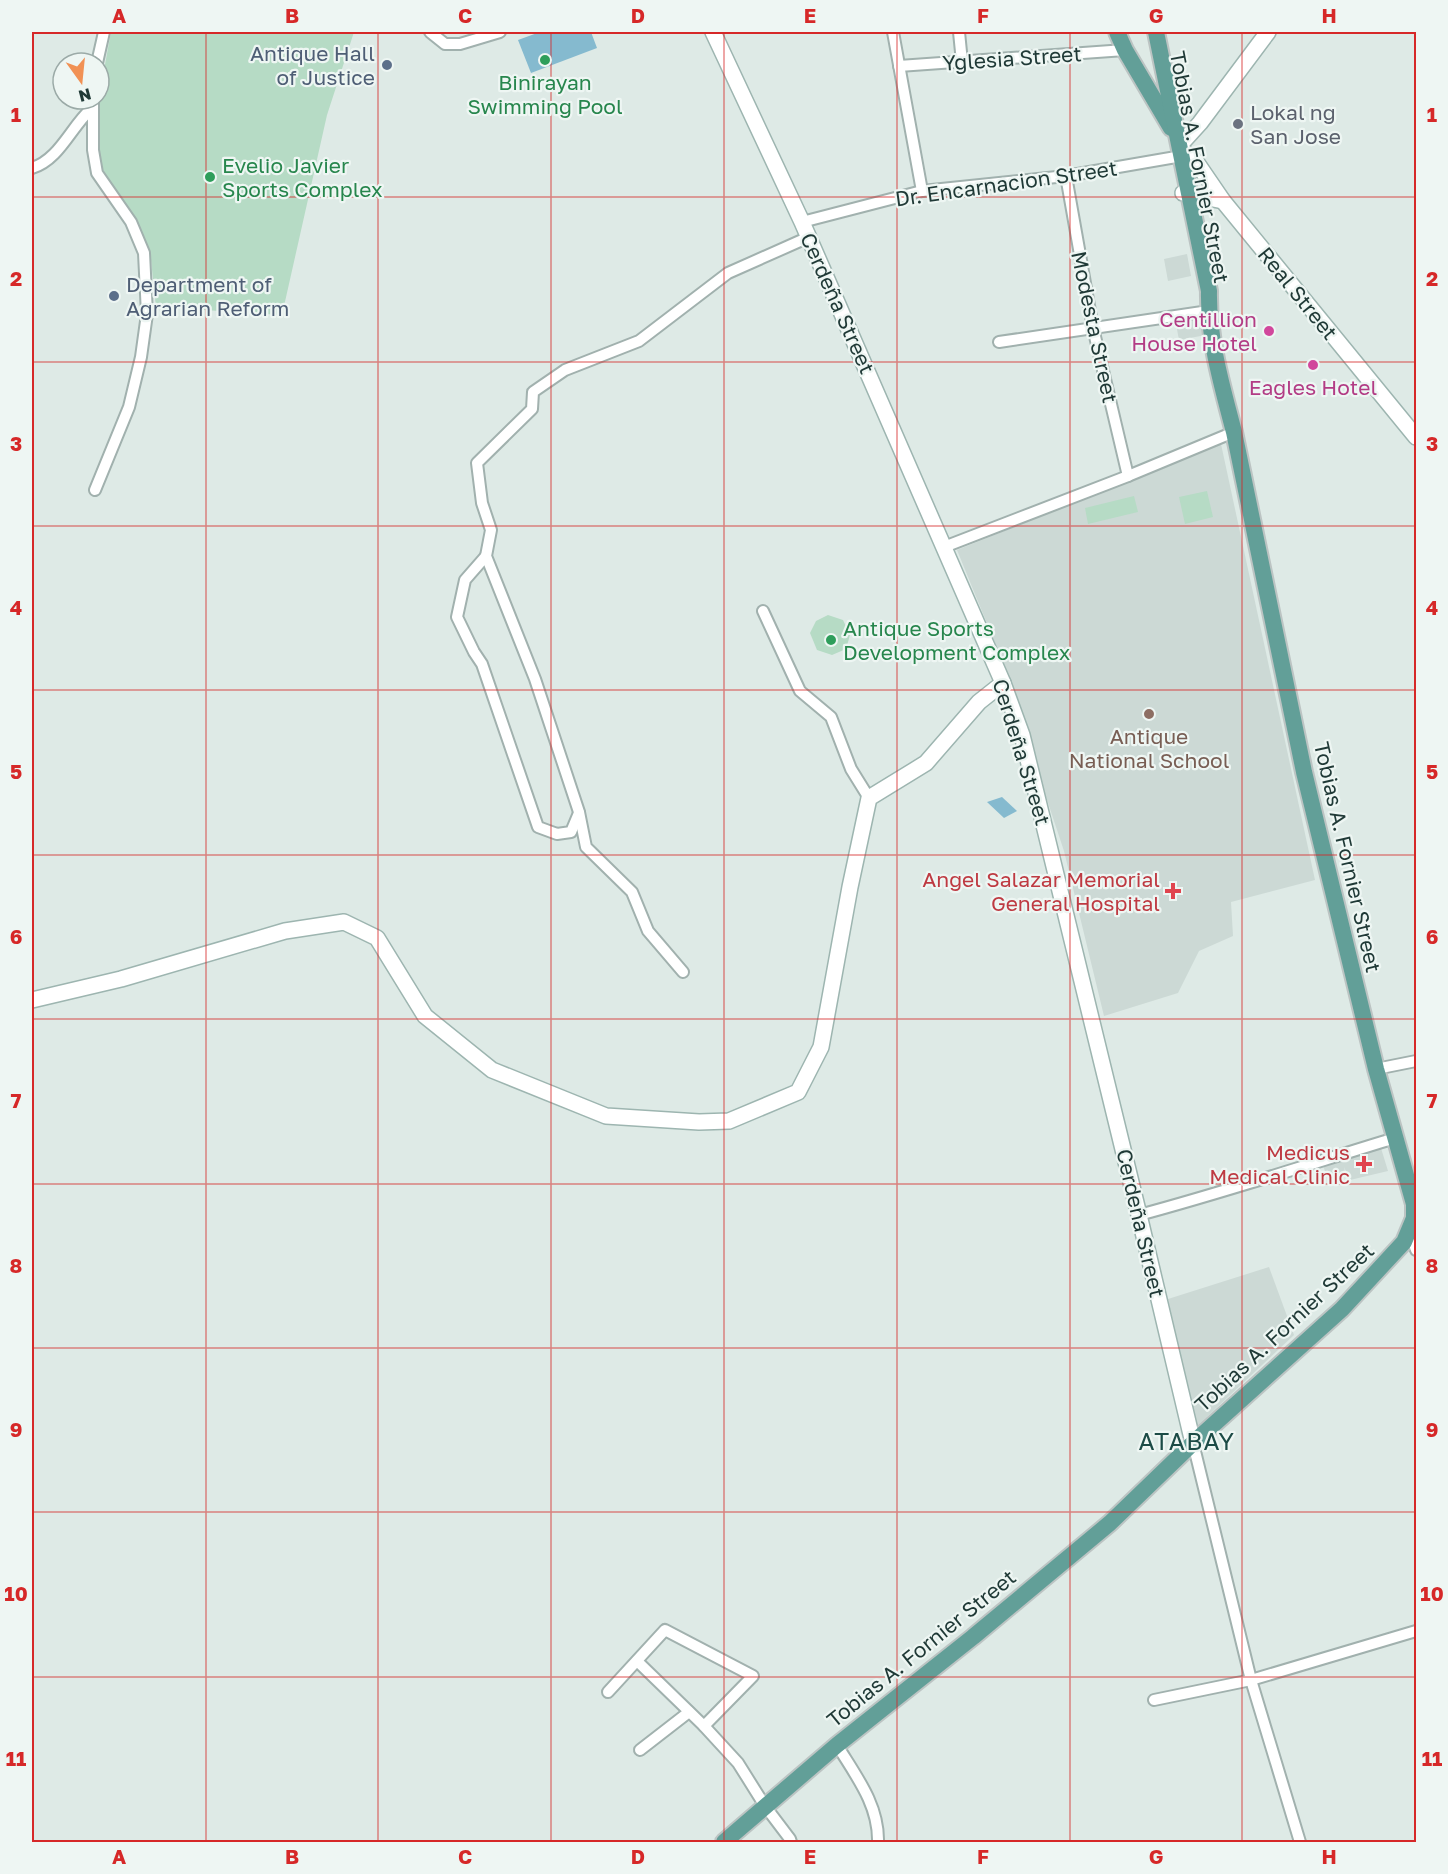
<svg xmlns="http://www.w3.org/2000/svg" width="1448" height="1874" viewBox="0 0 1448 1874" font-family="'Golos Text',sans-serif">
	<rect width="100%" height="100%" fill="#deeae6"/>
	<!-- built -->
	<g fill="#ccd9d5">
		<polygon points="1187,254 1191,276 1168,281 1164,259"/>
		<polygon points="1203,319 1206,335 1179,340 1176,324"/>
		<polygon points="1221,444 1315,880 1231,902 1233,936 1199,951 1178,993 1104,1016 1064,851 995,643 957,550"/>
		<polygon points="1380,1145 1388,1171 1350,1180 1344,1167 1347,1180 1344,1174 1336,1179 1325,1171 1322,1163"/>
		<polygon points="1269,1267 1294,1335 1195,1428 1168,1299"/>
	</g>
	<!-- green -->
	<g fill="#b6dbc5">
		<polygon points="111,32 354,32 327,115 282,315 156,307 150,251 132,217 102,168 97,146 96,113"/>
		<polygon points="1207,491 1213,517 1185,524 1179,497"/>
		<polygon points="1134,496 1138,512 1088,524 1085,508"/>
		<polygon points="828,615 843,620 850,635 846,649 832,655 817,650 810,633 816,621"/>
	</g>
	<!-- water -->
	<g fill="#85bacf">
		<polygon points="540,32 591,32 597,48 531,73 518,40"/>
		<polygon points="1002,797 1017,811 1004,818 987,802"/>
	</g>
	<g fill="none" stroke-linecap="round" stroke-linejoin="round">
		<!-- street casing -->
		<g stroke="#a1b1ae" stroke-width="14">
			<g id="street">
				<polyline points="430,32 445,44 460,44 500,32"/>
				<polyline points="893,32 922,191"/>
				<polyline points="959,32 962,62"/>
				<polyline points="97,63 104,32"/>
				<polyline points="899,66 1125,50"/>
				<polyline points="93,99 93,150 97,173 131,222 144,253 147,314 141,357 129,407 95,490"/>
				<path d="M32 168C59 160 71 127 91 109"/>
				<polyline points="1066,176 1093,328 1128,476"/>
				<polyline points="802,222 922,191 1066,176 1176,157"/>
				<polyline points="999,342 1209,311"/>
				<polyline points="944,547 1128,476 1234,432"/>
				<polyline points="486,556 465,580 457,617 474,652 482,664 538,827 557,834 571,832 579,813"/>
				<polyline points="763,611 800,691 831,717 851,769 869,798"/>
				<polyline points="683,972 648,931 632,892 586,847 579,812 535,679 486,556 491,530 482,503 477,463 532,409 533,392 565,370 639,341 728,273 809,237"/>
				<polyline points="1376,1069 1416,1061"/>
				<path d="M1139 1215C1225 1192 1310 1164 1395 1138"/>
				<polyline points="1410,1232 1416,1250"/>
				<polyline points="1193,1443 1251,1680 1300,1842"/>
				<polyline points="637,1661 704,1726 738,1763 765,1806 790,1839 791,1842"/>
				<polyline points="608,1692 665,1630 753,1676 704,1726"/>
				<polyline points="1154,1700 1251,1680 1416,1631"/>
				<path d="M837 1745C856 1776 879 1805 878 1842"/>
				<polyline points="640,1750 689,1712"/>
			</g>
		</g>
		<!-- secondary casing -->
		<g stroke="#9db5b0" stroke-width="18">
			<g id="secondary">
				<polyline points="713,32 802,222 1003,683 1022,735 1139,1215 1193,1443"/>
				<polyline points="1180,145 1200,123 1268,32"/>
				<polyline points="1181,149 1197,163 1223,201 1416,437"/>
				<polyline points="1183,193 1223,201"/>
				<polyline points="32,1000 121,979 285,931 344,922 377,938 425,1016 492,1070 606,1116 699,1122 729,1121 798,1092 821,1047 850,887 869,798 926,763 979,702 1003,683"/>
			</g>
		</g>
		<!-- primary casing -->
		<g stroke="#bcc4c3" stroke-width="20">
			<g id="primary">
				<polyline points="1117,32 1125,50 1171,128"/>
				<path d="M724 1842 837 1745 973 1637 1110 1523 1193 1443 1342 1309 1404 1242 1414 1218V1204L1376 1069 1304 772 1234 432C1222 386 1208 339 1209 291L1156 32"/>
			</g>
		</g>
		<!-- street -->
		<use href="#street" stroke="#fff" stroke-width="10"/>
		<!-- secondary -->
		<use href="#secondary" stroke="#fff" stroke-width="15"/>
		<!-- primary -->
		<use href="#primary" stroke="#629f98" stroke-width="16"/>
	</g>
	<!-- grid -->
	<path fill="none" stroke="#d62828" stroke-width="1.5" stroke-opacity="0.55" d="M206 32V1842M378 32V1842M551 32V1842M724 32V1842M897 32V1842M1070 32V1842M1242 32V1842M32 197H1416M32 362H1416M32 526H1416M32 690H1416M32 855H1416M32 1019H1416M32 1184H1416M32 1348H1416M32 1512H1416M32 1677H1416"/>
	<!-- markers -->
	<g fill="#2e9e5b" stroke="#eef6f3" stroke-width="2">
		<circle cx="545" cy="60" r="6"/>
		<circle cx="210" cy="177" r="6"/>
		<circle cx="831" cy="640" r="6"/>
	</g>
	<g fill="#5c6f8a" stroke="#eef6f3" stroke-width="2">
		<circle cx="387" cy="65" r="6"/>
		<circle cx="114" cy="296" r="6"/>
	</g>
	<circle fill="#6b7280" stroke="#eef6f3" stroke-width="2" cx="1238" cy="124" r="6"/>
	<g fill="#d1479c" stroke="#eef6f3" stroke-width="2">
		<circle cx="1269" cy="331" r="6"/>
		<circle cx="1313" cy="365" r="6"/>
	</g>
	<circle fill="#8d6e63" stroke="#eef6f3" stroke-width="2" cx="1149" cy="714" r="6"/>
	<g fill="#e0444e" stroke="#eef6f3" stroke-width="2">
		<path d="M1170 882h6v6h6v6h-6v6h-6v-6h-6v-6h6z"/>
		<path d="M1361 1155h6v6h6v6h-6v6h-6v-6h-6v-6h6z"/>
	</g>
	<g text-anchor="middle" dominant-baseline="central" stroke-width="4.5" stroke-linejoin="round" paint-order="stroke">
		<!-- service labels -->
		<g font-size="21" fill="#4e5e75" stroke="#eef6f3" text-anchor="end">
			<text x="375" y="53">Antique Hall<tspan x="375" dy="24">of Justice</tspan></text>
			<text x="126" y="284" text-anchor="start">Department of<tspan x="126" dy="24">Agrarian Reform</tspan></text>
		</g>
		<!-- street labels -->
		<g font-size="21" fill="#1f3936" stroke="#eef6f3">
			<text transform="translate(1012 58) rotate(-4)">Yglesia Street</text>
			<text transform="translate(1200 167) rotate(79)">Tobias A. Fornier Street</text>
			<text transform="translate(1006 183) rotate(-8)">Dr. Encarnacion Street</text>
			<text transform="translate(1298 293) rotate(51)">Real Street</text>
			<text transform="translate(838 303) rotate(66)">Cerdeña Street</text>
			<text transform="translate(1095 327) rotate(78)">Modesta Street</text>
			<text transform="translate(1022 752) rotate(73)">Cerdeña Street</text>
			<text transform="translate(1348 857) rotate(77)">Tobias A. Fornier Street</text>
			<text transform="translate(1141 1223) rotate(77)">Cerdeña Street</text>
			<text transform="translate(1284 1327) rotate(-43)">Tobias A. Fornier Street</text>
			<text transform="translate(921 1648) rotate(-39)">Tobias A. Fornier Street</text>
		</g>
		<!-- leisure labels -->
		<g font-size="21" fill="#27864d" stroke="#eef6f3" text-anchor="start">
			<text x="545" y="82" text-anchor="middle">Binirayan<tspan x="545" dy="24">Swimming Pool</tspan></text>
			<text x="222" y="165">Evelio Javier<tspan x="222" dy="24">Sports Complex</tspan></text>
			<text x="843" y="628">Antique Sports<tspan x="843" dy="24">Development Complex</tspan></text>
		</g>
		<!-- worship labels -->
		<g font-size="21" fill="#5b616d" stroke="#eef6f3" text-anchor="start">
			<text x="1250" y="112">Lokal ng<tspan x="1250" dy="24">San Jose</tspan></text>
		</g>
		<!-- hotel labels -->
		<g font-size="21" fill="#b23c85" stroke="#eef6f3" text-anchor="end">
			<text x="1257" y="319">Centillion<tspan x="1257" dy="24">House Hotel</tspan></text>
			<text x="1313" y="387" text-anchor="middle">Eagles Hotel</text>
		</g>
		<!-- education labels -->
		<g font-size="21" fill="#785e54" stroke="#eef6f3">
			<text x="1149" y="736">Antique<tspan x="1149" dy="24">National School</tspan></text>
		</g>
		<!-- health labels -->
		<g font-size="21" fill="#be3a42" stroke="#eef6f3" text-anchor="end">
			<text x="1160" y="879">Angel Salazar Memorial<tspan x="1160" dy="24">General Hospital</tspan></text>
			<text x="1350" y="1152">Medicus<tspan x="1350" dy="24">Medical Clinic</tspan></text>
		</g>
		<!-- quarter labels -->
		<g font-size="24" letter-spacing="1.5" fill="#1c4b46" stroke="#eef6f3">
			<text x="1187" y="1440">ATABAY</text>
		</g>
	</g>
	<!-- border -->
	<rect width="1448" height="1874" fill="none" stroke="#eef6f3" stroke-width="66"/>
	<!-- north arrow -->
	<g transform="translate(81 81) rotate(165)"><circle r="28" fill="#eef6f3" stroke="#9baaa7" stroke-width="1.5"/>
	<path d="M0-4.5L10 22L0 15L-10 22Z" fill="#f19154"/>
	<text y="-9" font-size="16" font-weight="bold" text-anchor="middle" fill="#1f3936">N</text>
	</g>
	<rect x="33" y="33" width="1382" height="1808" fill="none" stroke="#d62828" stroke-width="2"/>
	<g font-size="20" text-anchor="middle" font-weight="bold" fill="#d62828">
		<text x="119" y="23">A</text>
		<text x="292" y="23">B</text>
		<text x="465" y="23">C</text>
		<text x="638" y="23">D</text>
		<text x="810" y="23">E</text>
		<text x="983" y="23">F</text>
		<text x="1156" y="23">G</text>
		<text x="1329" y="23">H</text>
		<text x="16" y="122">1</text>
		<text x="1432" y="122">1</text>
		<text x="16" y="286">2</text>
		<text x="1432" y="286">2</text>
		<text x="16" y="451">3</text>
		<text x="1432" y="451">3</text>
		<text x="16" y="615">4</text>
		<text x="1432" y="615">4</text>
		<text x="16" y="779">5</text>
		<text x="1432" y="779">5</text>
		<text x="16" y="944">6</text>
		<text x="1432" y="944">6</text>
		<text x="16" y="1108">7</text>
		<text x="1432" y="1108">7</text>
		<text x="16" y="1273">8</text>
		<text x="1432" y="1273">8</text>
		<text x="16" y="1437">9</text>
		<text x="1432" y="1437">9</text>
		<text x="16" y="1601">10</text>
		<text x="1432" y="1601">10</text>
		<text x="16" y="1766">11</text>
		<text x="1432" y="1766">11</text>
		<text x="119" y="1864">A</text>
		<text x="292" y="1864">B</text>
		<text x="465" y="1864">C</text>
		<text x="638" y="1864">D</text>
		<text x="810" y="1864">E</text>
		<text x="983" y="1864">F</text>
		<text x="1156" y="1864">G</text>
		<text x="1329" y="1864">H</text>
	</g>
</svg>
